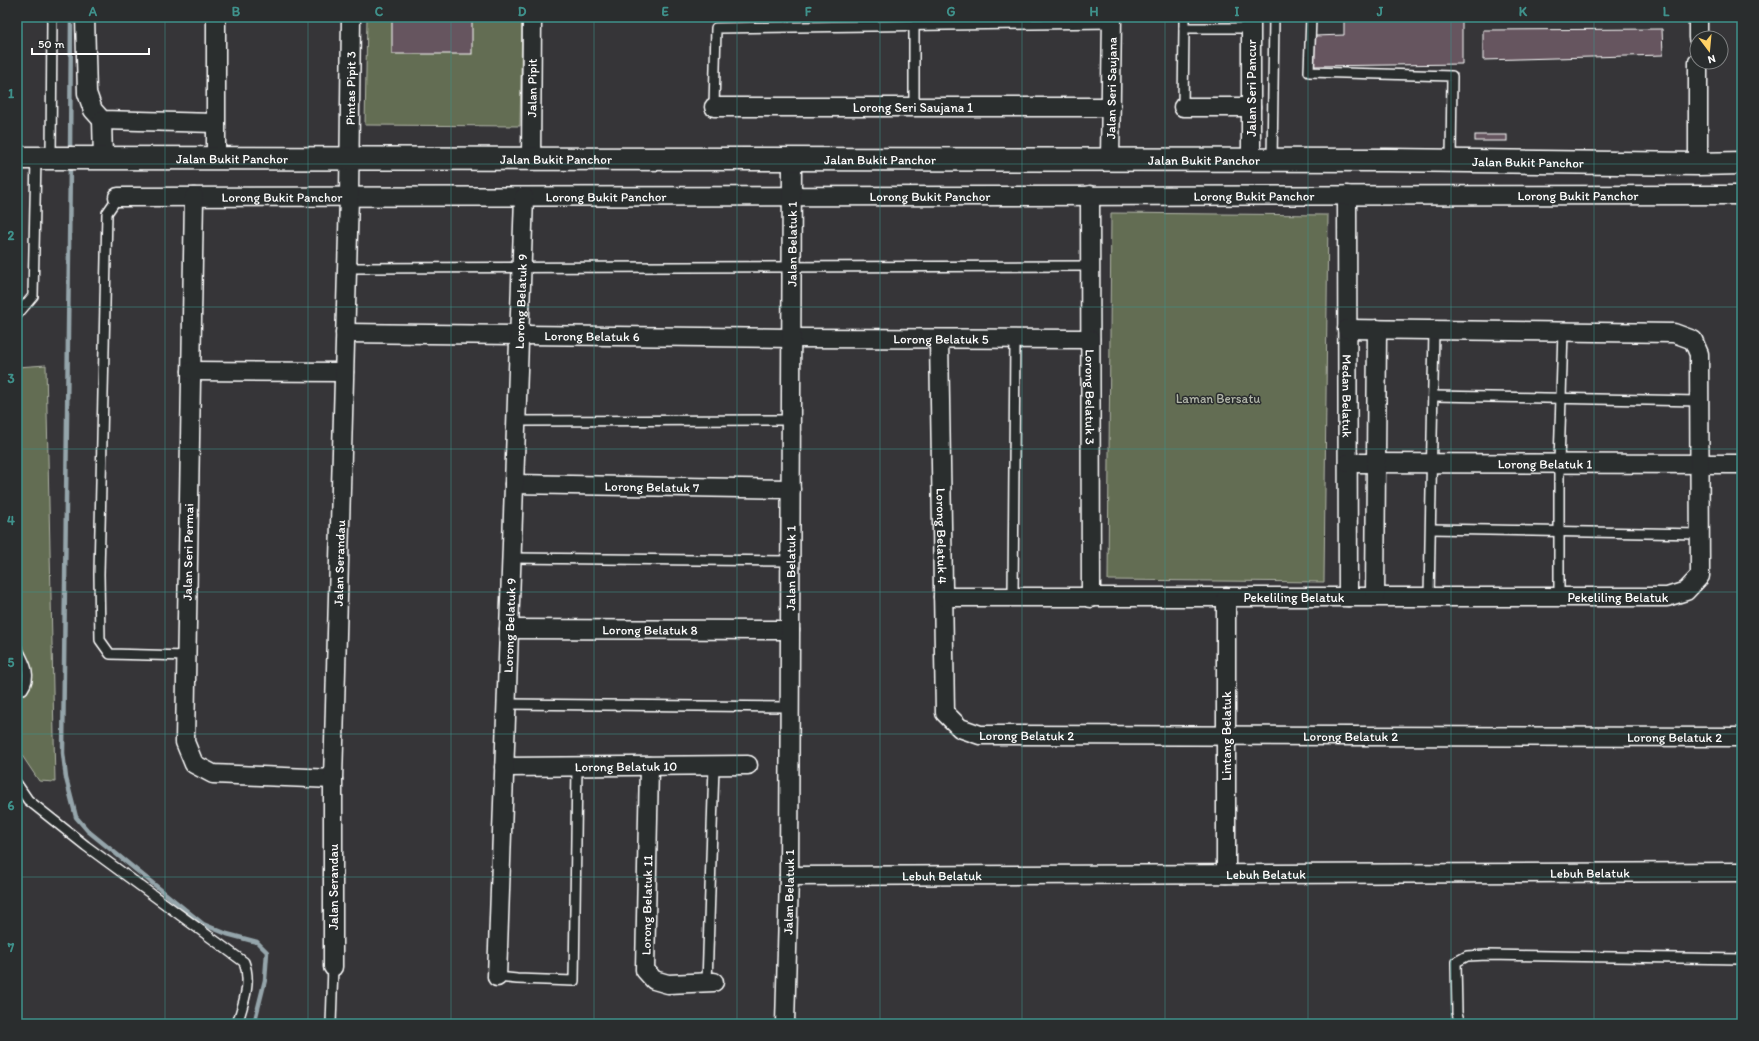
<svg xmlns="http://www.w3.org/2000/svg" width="1759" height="1041" viewBox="0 0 1759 1041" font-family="Itim,sans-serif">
	<rect width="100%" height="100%" fill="#363538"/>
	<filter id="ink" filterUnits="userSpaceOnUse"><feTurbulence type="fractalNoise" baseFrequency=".025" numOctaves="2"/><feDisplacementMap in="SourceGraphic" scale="8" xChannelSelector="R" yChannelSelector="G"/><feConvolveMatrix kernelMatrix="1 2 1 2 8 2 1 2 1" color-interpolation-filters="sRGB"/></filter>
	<g filter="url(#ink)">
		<!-- green -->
		<g fill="#646d53" stroke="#b2b6a9">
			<polygon points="367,17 522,17 520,126 365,125"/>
			<polygon points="1111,213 1328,215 1324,582 1108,580"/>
			<polygon points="46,365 55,782 39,781 17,748 17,367"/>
		</g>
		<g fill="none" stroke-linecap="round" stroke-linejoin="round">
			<!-- stream -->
			<g stroke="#95a5ab" stroke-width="4.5">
				<polyline points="70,153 71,17"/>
				<polyline points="70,165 63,753 66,778 76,817 88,831 203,924 227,934 257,942 267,952 265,980 254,1024"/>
			</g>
		</g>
		<!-- building -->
		<g fill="#66555e" stroke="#fff">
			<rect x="392" y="17" width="80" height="37"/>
			<polygon points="1344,17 1462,17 1462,64 1314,66 1315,36 1344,35"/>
			<polygon points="1662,29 1663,55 1483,60 1483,30"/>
			<rect x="1475" y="135" width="32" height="6"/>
		</g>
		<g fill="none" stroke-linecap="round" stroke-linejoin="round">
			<!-- lane casing -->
			<g stroke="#fff" stroke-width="12">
				<g id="lane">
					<polyline points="1311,17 1309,72 1452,76 1451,160"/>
					<polyline points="1184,28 1184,17"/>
					<polyline points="714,107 716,28 1112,23"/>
					<polyline points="1183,107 1184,28 1251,28"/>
					<polyline points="914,108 914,26"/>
					<polyline points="51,158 52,17"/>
					<polyline points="1272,160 1274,17"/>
					<polyline points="118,197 107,213 99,574 100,640 110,654 187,656"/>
					<polyline points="347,268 1090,266"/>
					<polyline points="17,315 33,296 36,158"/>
					<polyline points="1433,396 1699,401"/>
					<polyline points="516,421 791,420"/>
					<polyline points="1431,529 1700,534"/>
					<polyline points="512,558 790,561"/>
					<polyline points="1013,597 1015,339"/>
					<polyline points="1429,597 1434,330"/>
					<polyline points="1559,597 1559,463 1563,331"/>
					<path d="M17 648C24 661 33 675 23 689H17"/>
					<polyline points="507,704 790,707"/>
					<path d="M17 784 28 800 86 846 244 962C252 983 243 1004 237 1024"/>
					<polyline points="497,977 517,979 574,981 577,767"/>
					<polyline points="707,983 714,766"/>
					<polyline points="331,1024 333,967"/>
					<polyline points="1460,1024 1457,1013 1456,962 1467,956 1487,955 1742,959"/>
				</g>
			</g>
			<!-- street casing -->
			<g stroke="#fff" stroke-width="21">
				<g id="street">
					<polyline points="85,17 87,93 93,110 102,120 215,123"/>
					<polyline points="1251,17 1251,160"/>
					<polyline points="1698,38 1698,17"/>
					<path id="s1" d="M714 107H1111"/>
					<polyline points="1183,107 1251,107"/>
					<polyline points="102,120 103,158"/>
					<polyline points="216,158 216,17"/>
					<path id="s2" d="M531 159 532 17"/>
					<path id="s3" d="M1110 159 1112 17"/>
					<polyline points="1698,164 1698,62"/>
					<path id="s4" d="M1090 195 1091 598"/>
					<path id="s5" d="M1347 195 1348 597"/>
					<path id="s6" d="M118 197 1742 195"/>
					<polyline points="194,197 185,742 194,764 213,774 333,779"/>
					<path id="s7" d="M345 333 791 338 1090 339"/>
					<path id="s8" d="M939 339 945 713 960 728 980 735 1742 737"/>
					<polyline points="191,371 344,372"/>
					<path id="s9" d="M1348 463 1742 464"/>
					<path id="s10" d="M514 484 791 489"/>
					<path id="s11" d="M943 597H1667L1686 591 1700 576 1699 354 1693 340 1674 333 1347 329"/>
					<polyline points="1375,597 1377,329"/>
					<path id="s12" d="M509 629 790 630"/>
					<polyline points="649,766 645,970 654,980 668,984 714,982"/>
					<path id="s13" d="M504 767 748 765"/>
					<polyline points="1226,874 1226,597"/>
					<path id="s14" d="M789 876 1742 872"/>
					<path id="s15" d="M333 967V779L349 197 351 17"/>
					<path id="s16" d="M497 977 524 197"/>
					<path id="s17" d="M785 1024 789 876 792 159"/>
				</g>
			</g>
			<!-- secondary casing -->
			<g stroke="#fff" stroke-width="25">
				<g id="secondary">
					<path id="s18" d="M17 158 1387 160 1698 164 1742 163"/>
				</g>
			</g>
			<!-- lane -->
			<use href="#lane" stroke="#2a2d2e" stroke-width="9"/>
			<!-- street -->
			<use href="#street" stroke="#2a2d2e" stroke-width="18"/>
			<!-- secondary -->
			<use href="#secondary" stroke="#2a2d2e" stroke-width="22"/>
		</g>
	</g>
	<!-- grid -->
	<path fill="none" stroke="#3f918b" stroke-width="1" stroke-opacity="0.55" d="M165 17V1024M308 17V1024M451 17V1024M594 17V1024M737 17V1024M880 17V1024M1022 17V1024M1165 17V1024M1308 17V1024M1451 17V1024M1594 17V1024M17 164H1742M17 307H1742M17 449H1742M17 592H1742M17 734H1742M17 877H1742"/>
	<g text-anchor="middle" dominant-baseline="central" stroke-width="3" stroke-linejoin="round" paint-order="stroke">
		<!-- street labels -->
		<g font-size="13" fill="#fff" stroke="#2a2d2e">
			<text stroke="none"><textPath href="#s15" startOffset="879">Pintas Pipit 3</textPath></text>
			<text stroke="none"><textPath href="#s2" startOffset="71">Jalan Pipit</textPath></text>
			<text stroke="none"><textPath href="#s3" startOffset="71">Jalan Seri Saujana</textPath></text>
			<text transform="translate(1251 88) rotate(-90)">Jalan Seri Pancur</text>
			<text stroke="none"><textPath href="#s1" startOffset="199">Lorong Seri Saujana 1</textPath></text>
			<text stroke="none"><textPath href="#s18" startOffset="215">Jalan Bukit Panchor</textPath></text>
			<text stroke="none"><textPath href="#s18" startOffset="539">Jalan Bukit Panchor</textPath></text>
			<text stroke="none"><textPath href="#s18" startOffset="863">Jalan Bukit Panchor</textPath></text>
			<text stroke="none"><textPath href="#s18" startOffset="1187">Jalan Bukit Panchor</textPath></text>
			<text stroke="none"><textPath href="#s18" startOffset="1511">Jalan Bukit Panchor</textPath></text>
			<text stroke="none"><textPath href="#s6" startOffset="1136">Lorong Bukit Panchor</textPath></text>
			<text stroke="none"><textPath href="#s6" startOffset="1460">Lorong Bukit Panchor</textPath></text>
			<text stroke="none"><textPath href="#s6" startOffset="812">Lorong Bukit Panchor</textPath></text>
			<text stroke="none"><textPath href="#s6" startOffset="164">Lorong Bukit Panchor</textPath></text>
			<text stroke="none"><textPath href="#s6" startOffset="488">Lorong Bukit Panchor</textPath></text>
			<text stroke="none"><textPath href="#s17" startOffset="780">Jalan Belatuk 1</textPath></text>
			<text stroke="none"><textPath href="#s16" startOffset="676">Lorong Belatuk 9</textPath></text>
			<text stroke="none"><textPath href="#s7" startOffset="247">Lorong Belatuk 6</textPath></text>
			<text stroke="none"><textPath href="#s7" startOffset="596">Lorong Belatuk 5</textPath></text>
			<text stroke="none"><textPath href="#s5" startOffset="201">Medan Belatuk</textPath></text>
			<text stroke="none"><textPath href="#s4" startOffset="202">Lorong Belatuk 3</textPath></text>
			<text stroke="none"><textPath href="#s9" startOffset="197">Lorong Belatuk 1</textPath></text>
			<text stroke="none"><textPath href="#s10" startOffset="138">Lorong Belatuk 7</textPath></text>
			<text stroke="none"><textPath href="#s8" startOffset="197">Lorong Belatuk 4</textPath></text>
			<text transform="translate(188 552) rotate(-89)">Jalan Seri Permai</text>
			<text stroke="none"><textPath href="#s15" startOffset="404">Jalan Serandau</textPath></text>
			<text stroke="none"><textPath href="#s17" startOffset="456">Jalan Belatuk 1</textPath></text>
			<text stroke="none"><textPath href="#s11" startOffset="675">Pekeliling Belatuk</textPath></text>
			<text stroke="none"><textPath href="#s11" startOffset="351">Pekeliling Belatuk</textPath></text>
			<text stroke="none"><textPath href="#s16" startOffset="352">Lorong Belatuk 9</textPath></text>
			<text stroke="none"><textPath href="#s12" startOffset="141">Lorong Belatuk 8</textPath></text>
			<text stroke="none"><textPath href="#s8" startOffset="463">Lorong Belatuk 2</textPath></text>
			<text transform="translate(1226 736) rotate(-90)">Lintang Belatuk</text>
			<text stroke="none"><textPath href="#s8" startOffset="787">Lorong Belatuk 2</textPath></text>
			<text stroke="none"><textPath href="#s8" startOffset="1111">Lorong Belatuk 2</textPath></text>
			<text stroke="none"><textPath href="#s13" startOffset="122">Lorong Belatuk 10</textPath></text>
			<text stroke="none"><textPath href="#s14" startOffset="801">Lebuh Belatuk</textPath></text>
			<text stroke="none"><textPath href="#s14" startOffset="477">Lebuh Belatuk</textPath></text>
			<text stroke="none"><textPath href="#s14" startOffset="153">Lebuh Belatuk</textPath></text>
			<text transform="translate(333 887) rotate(-90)">Jalan Serandau</text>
			<text stroke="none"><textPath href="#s17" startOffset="132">Jalan Belatuk 1</textPath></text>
			<text transform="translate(647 905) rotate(-89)">Lorong Belatuk 11</text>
		</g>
		<!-- park labels -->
		<g font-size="13" fill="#b2b6a9" stroke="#2a2d2e">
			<text x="1218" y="398">Laman Bersatu</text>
		</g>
	</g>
	<!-- margin -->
	<rect width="1759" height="1041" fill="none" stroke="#2a2d2e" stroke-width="44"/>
	<!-- north arrow -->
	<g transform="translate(1709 50) rotate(164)"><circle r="19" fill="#2a2d2e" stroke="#7f8182"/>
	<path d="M0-3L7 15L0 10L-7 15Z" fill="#ffd166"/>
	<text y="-6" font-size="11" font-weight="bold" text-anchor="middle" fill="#ffffff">N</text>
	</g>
	<!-- scale -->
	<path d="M32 48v6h117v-6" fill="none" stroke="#ffffff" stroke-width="2"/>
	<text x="38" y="48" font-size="12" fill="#ffffff" stroke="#2a2d2e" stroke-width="3" paint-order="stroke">50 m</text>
	<rect x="22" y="22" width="1715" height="997" fill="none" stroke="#3f918b" stroke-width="1.5"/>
	<g font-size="13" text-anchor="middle" font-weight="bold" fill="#3f918b">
		<text x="93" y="16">A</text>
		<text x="236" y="16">B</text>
		<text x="379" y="16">C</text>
		<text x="522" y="16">D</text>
		<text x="665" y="16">E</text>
		<text x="808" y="16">F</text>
		<text x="951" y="16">G</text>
		<text x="1094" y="16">H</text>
		<text x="1237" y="16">I</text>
		<text x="1380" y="16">J</text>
		<text x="1523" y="16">K</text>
		<text x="1666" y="16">L</text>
		<text x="11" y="98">1</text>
		<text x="11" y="240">2</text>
		<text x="11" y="383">3</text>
		<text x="11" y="525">4</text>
		<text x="11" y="667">5</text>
		<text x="11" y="810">6</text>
		<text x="11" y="952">7</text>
	</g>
</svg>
